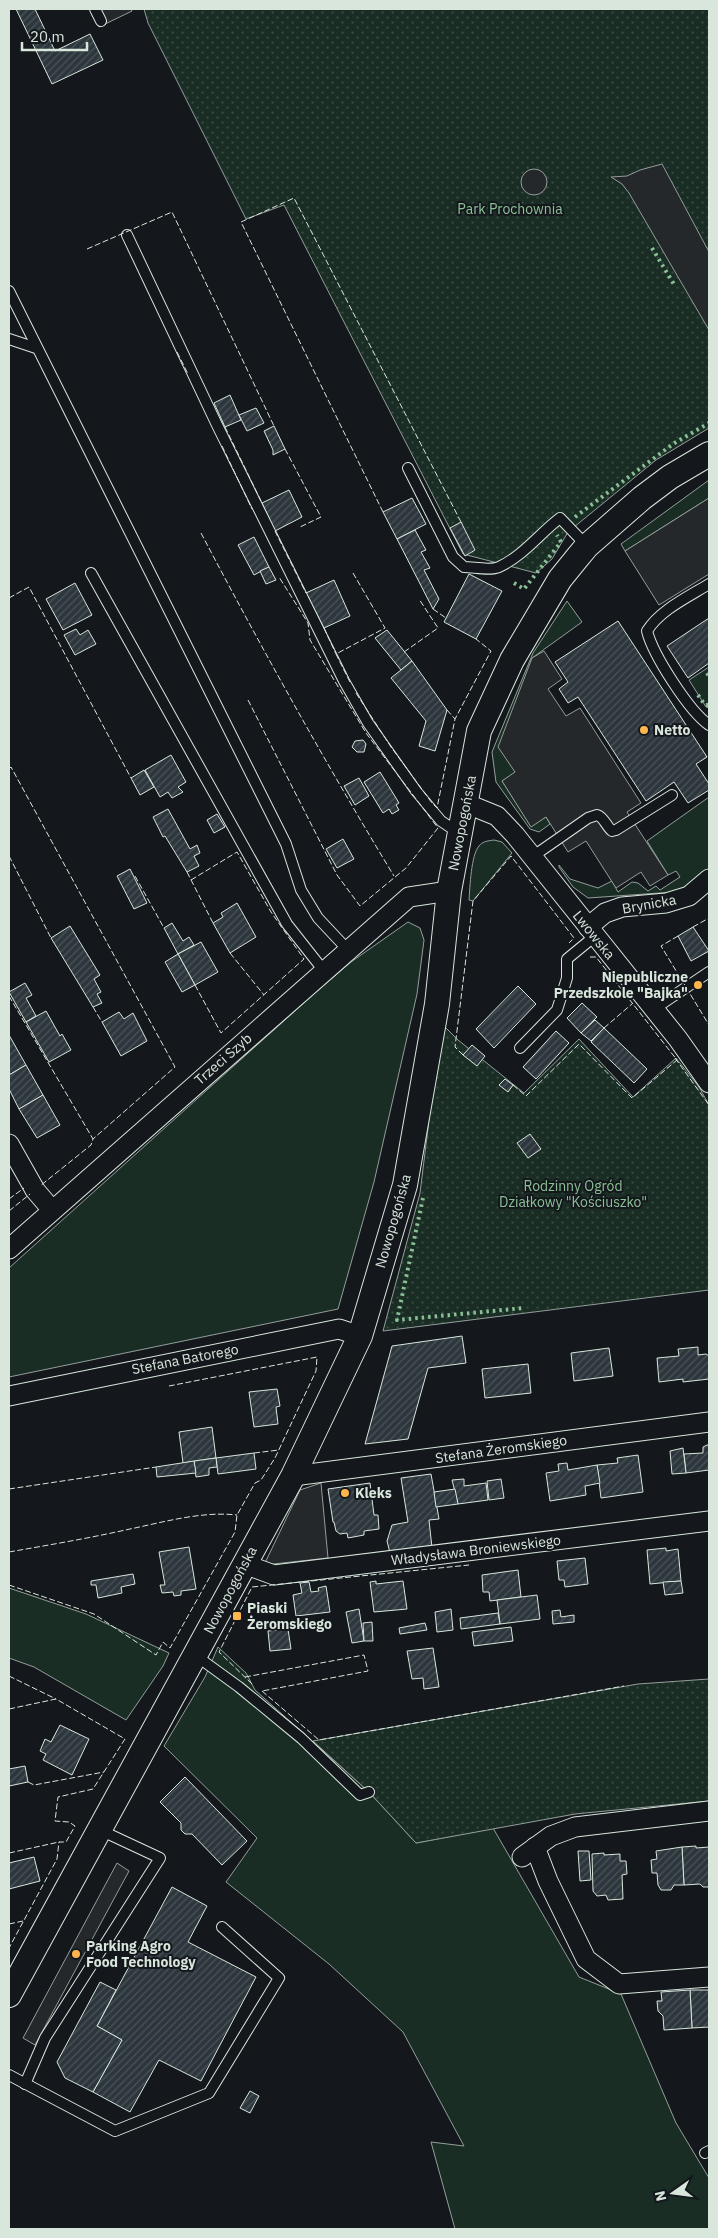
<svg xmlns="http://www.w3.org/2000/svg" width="718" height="2238" viewBox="0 0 718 2238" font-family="'IBM Plex Sans',sans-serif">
	<defs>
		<pattern id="park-dots" width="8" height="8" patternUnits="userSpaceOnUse" patternTransform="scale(1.25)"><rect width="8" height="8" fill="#1a2d24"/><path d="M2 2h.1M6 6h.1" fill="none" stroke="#3b4b43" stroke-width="1.8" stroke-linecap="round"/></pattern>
		<pattern id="building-hatch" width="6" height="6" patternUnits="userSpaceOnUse" patternTransform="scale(1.25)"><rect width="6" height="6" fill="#2c363c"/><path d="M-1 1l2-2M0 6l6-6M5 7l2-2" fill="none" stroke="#4a5358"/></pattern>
	</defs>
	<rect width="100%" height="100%" fill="#14181c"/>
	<!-- grass -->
	<g fill="#1a2d24" stroke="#939e99">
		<polygon points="709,480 709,498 625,551 621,544"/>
		<polygon points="567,601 582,622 532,658 515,773 502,781 531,826 546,817 550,824 539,832 530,829 496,782 492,752 533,653"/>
		<polygon points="709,667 709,708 706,707 689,680"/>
		<polygon points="709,797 709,875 674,892 588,898 573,887 559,867 559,865 570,879 598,888 612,881 618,892 632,882 638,883 648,891 656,886 660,890 680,877 676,871 668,875 647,841"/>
		<path d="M494 840 502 842 512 853 473 901 469 900C470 887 471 855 479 846 483 841 488 841 494 840Z"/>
		<polygon points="408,922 420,928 424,940 417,994 374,1182 338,1309 9,1377 9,1268 316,992 351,962"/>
		<polygon points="9,1588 86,1614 169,1653 163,1666 126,1720 34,1667 9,1658"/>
		<polygon points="218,1647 246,1673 255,1690 369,1792 416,1843 493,1828 579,1977 621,1994 676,2123 709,2178 709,2229 455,2229 431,2142 464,2146 403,2032 329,1964 226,1882 257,1838 164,1746 205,1677"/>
	</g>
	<!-- park -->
	<g fill="url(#park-dots)" stroke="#939e99">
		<polygon points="144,9 709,9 709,428 656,460 568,532 552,559 536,573 463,554 284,205 246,219 148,23"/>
		<polygon points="441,1023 458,1040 524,1093 579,1039 633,1097 676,1058 699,1087 709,1105 709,1290 383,1331 420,1193"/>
		<polygon points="709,1679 709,1801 575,1814 416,1843 369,1792 313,1741 638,1684"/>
	</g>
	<!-- parking -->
	<g fill="#24282b" stroke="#939e99">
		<polygon points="90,9 131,9 132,11 99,27"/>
		<polygon points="662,164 709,252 709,330 629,193 622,184 611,177 627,176 640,170"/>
		<circle cx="534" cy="182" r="13"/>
		<polygon points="709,498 709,574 659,605 625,551"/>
		<polygon points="544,651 562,679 548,689 566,716 580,708 641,803 627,812 668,875 650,886 641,872 616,888 586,841 568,852 546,817 531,827 502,781 515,772 498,747 532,658"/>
		<polygon points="321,1483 328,1558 264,1565 300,1490"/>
		<polygon points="117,1863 129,1871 35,2045 23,2038"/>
	</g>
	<!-- building -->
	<g fill="url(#building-hatch)" stroke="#d8e6dc">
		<polygon points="16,9 35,9 55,51 90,34 103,60 52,84"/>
		<polygon points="230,395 241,420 225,427 214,403"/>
		<polygon points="256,408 264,423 247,431 239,415"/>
		<polygon points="274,426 285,449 273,455 273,450 264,431"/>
		<polygon points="289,490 302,517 275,531 262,503"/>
		<polygon points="412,498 426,524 397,539 383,512"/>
		<polygon points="461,522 475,550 465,556 450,528"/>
		<polygon points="415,530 426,550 421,552 430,568 424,570 439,599 433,609 397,539"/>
		<polygon points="254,537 269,567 254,575 238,545"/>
		<polygon points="269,567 276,580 266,584 260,571"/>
		<polygon points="469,574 502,591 476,639 444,622"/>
		<polygon points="334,580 350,616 324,628 306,593"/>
		<polygon points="75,583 92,615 63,630 46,599"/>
		<polygon points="709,618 709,663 688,678 667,646"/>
		<polygon points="618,621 707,757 696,764 709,784 709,790 688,803 674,782 646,801 578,697 568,703 559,689 568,682 555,662"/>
		<polygon points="76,629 80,635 88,630 96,644 75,655 64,635"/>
		<polygon points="387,630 412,661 401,670 375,638"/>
		<polygon points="412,661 447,710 435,751 419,746 426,721 391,678"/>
		<polygon points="363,740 366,744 364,752 357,752 352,747 355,741"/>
		<polygon points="171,755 186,782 178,787 183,792 172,798 168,792 160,797 145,770"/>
		<polygon points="144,770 154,787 140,795 131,778"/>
		<polygon points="380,772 399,803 396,805 399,810 392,814 389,809 383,813 364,782"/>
		<polygon points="359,778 369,796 355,805 344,786"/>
		<polygon points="168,809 190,849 197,845 200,853 194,856 199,866 187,872 165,836 163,837 153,817"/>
		<polygon points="217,814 225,827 214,833 207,820"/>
		<polygon points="343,839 354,859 337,868 326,849"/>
		<polygon points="130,869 147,903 134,909 117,876"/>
		<polygon points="237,903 256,937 230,953 213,923 223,917 221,913"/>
		<polygon points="172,923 183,941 189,937 194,945 178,954 164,928"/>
		<polygon points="70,926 100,975 94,979 101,992 97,994 102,1003 93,1007 51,938"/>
		<polygon points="693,927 709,951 691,961 678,936"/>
		<polygon points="201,942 218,972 195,985 178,954"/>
		<polygon points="178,954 195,985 182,992 165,962"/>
		<polygon points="25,983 32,995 26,998 36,1016 26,1022 9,992"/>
		<polygon points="518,986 536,1004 494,1048 476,1029"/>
		<polygon points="582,1003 597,1017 581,1033 567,1018"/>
		<polygon points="46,1011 60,1036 62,1034 71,1050 49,1062 26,1022"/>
		<polygon points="119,1012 124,1019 133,1013 147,1041 121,1056 102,1022"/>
		<polygon points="595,1020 604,1028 591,1041 581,1033"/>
		<polygon points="604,1028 647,1069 634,1083 591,1042"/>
		<polygon points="556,1031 569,1043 536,1079 523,1067"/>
		<polygon points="9,1035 26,1065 9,1075"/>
		<polygon points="472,1045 485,1056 477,1066 463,1055"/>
		<polygon points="26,1065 43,1095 19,1109 9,1089 9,1075"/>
		<polygon points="505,1079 513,1085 508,1092 499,1085"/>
		<polygon points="43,1095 60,1125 37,1138 19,1109"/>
		<polygon points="530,1134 541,1149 528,1158 517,1143"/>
		<polygon points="462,1336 466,1363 428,1368 408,1439 365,1444 392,1346"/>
		<polygon points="698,1347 698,1355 706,1354 709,1356 709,1379 683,1382 683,1379 659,1382 657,1358 679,1356 678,1349"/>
		<polygon points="609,1348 613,1376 574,1381 571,1353"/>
		<polygon points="528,1364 531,1393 485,1398 482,1369"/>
		<polygon points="277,1389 280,1406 276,1407 278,1424 254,1427 249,1392"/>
		<polygon points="212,1427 216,1458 183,1463 179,1432"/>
		<polygon points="707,1445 709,1445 709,1470 686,1473 684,1454 703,1453 703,1447"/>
		<polygon points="683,1448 686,1473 672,1474 670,1451"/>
		<polygon points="254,1453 256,1469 218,1474 216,1458"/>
		<polygon points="638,1455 643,1492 601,1498 597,1465 618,1463 617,1458"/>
		<polygon points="216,1458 217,1467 209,1468 209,1475 196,1477 194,1461"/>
		<polygon points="194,1461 196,1473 157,1477 156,1467"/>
		<polygon points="567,1463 568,1470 597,1465 600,1483 585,1486 586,1495 550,1501 546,1473 559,1471 558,1464"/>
		<polygon points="431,1474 439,1519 429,1520 432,1548 390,1553 387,1541 392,1525 408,1522 401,1478"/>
		<polygon points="464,1479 464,1486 486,1483 488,1500 458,1504 452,1480"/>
		<polygon points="501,1479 504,1498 489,1500 487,1481"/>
		<polygon points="370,1483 374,1515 378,1515 379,1529 364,1531 364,1535 348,1538 347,1533 340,1534 336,1531 334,1522 333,1522 328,1489"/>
		<polygon points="455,1489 458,1504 436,1507 434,1492"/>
		<polygon points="189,1547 196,1589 181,1591 181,1595 174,1596 173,1592 162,1593 160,1585 165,1585 159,1552"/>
		<polygon points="666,1548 666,1551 678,1549 681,1581 650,1584 647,1550"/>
		<polygon points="585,1558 588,1584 565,1587 564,1580 559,1580 557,1561"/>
		<polygon points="518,1570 521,1597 490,1601 489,1592 483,1592 482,1575"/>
		<polygon points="133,1574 135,1584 121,1587 122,1593 98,1598 96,1585 91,1585 91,1581"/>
		<polygon points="376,1581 376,1584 403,1581 407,1609 374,1612 370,1582"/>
		<polygon points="681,1581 683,1593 665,1595 663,1582"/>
		<polygon points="309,1582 311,1592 319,1591 318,1588 326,1586 330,1612 296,1616 293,1595 302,1593 300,1583"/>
		<polygon points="537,1595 540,1619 500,1624 497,1600"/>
		<polygon points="359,1609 364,1641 352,1643 346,1612"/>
		<polygon points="451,1609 453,1630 437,1632 435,1612"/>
		<polygon points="560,1610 561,1617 574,1615 574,1622 553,1624 552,1611"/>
		<polygon points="498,1613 500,1624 461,1629 460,1618"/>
		<polygon points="372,1622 373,1641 364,1641 363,1623"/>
		<polygon points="425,1623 427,1630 400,1634 399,1628"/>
		<polygon points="511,1627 513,1641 474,1646 472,1632"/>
		<polygon points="288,1629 291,1649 270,1651 268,1631"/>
		<polygon points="433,1648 439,1687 424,1689 423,1678 412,1679 407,1651"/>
		<polygon points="60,1725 89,1739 72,1775 43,1760 46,1754 40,1751 45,1739 51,1742"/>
		<polygon points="25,1766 28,1782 9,1786 9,1769"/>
		<polygon points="185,1777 247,1841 222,1865 192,1834 185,1834 181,1830 181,1823 160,1802"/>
		<polygon points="696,1846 696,1848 709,1847 709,1887 703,1887 700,1884 684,1885 682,1847"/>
		<polygon points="682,1847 684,1885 674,1885 671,1890 661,1890 658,1885 657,1873 652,1873 651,1860 657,1859 656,1851"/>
		<polygon points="578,1851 589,1851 591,1880 580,1881"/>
		<polygon points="604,1853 604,1855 620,1854 620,1861 626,1861 627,1874 622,1875 623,1899 608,1900 606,1895 597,1896 593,1891 592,1854"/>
		<polygon points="34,1857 40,1881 9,1889 9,1863"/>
		<polygon points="172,1887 207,1906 188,1942 256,1977 201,2081 159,2060 130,2112 93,2092 122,2040 97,2026"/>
		<polygon points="100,1982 116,1990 97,2026 122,2040 93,2092 65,2078 57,2062"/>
		<polygon points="690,1990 709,1990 709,2027 692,2028"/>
		<polygon points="690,1990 692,2028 664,2030 663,2016 658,2011 657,2001 662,2001 661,1992"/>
		<polygon points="250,2091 259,2096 250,2113 240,2108"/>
	</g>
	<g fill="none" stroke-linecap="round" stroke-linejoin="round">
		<!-- service casing -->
		<g stroke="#d8e6dc" stroke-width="12">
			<g id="service">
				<polyline points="95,9 101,21"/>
				<polyline points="127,235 217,425 344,681 368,723 416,791 441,821 459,833"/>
				<polyline points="9,291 286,844 301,890 318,918 348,950"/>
				<polyline points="9,339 36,348"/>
				<path d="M408 468 453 557 464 567C474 567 490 571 499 567 523 556 540 533 560 518L587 546"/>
				<polyline points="91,573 287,924 324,971"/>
				<path d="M709 584C688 597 660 610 647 631 653 655 689 711 709 725"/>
				<path d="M532 857 588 818 597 815C604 817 606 826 612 831L616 830 672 795"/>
				<polyline points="654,1009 709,972"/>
				<polyline points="520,1048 557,1010 567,978 567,959 595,936"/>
				<polyline points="195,1655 239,1687 301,1738 360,1795 369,1792"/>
				<polyline points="9,2075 115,2131 209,2093 279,1978 222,1927"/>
				<polyline points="25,2084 45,2038 160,1858 100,1830"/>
				<polyline points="705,2153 709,2151"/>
			</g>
		</g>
		<!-- minor casing -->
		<g stroke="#d8e6dc" stroke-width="21">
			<g id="minor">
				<polyline points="465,803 497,816 515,835 678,1039 709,1083"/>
				<polyline points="588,927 605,913 622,907 666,903 689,896 709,879"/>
				<polyline points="9,1144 35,1190 52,1210"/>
				<polyline points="9,1249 409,897 449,891"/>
				<polyline points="9,1396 339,1329 360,1336"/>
				<polyline points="293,1476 709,1422"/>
				<polyline points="244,1564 274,1575 709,1521"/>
				<polyline points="535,1847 548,1881 586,1959 619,1984 709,1977"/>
				<polyline points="522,1857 551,1836 575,1827 709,1811"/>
			</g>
		</g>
		<!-- tertiary casing -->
		<g stroke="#d8e6dc" stroke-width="26">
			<polyline id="tertiary" points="9,1995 293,1476 360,1336 405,1185 437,1004 449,891 479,731 512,660 560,579 577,558 587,546 642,498 670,477 709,454"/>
		</g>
		<!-- service -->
		<use href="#service" stroke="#14181c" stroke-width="10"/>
		<!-- minor -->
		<use href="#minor" stroke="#14181c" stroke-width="19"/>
		<!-- tertiary -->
		<use href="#tertiary" stroke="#14181c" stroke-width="24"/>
		<!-- hedge -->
		<g stroke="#8ac095" stroke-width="4" stroke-dasharray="2.5 4" stroke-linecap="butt">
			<polyline points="652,248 675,286"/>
			<polyline points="575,517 673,444 709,423"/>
			<polyline points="514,583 524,589 561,542 557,535"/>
			<polyline points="707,673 709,676"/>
			<polyline points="698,695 705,705 709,705"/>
			<polyline points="423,1198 397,1320 524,1308"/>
		</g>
		<!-- fence -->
		<g stroke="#d8e6dc" stroke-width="1" stroke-dasharray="6 2.5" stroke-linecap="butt">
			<polyline points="87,249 172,212 274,426"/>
			<polyline points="177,352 188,374"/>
			<polyline points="225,427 262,503"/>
			<polyline points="222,446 252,509"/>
			<polyline points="285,449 321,517 300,527"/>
			<polyline points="383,512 241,222 294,198 461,522"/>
			<polyline points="275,531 306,593"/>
			<path d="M201 533C262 649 326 764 394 876"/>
			<polyline points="9,598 29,587 131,778"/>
			<polyline points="433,609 446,618"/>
			<polyline points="324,628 336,654"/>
			<polyline points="404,652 438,628 419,599"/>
			<polyline points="350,682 336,654 385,628 353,573"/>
			<polyline points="356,693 391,747 432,803 437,808 455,719 491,651 476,639"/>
			<polyline points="248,700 337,875 360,906 406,868 438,828 366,733 310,640 308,623 279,577"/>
			<polyline points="447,710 455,719"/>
			<polyline points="9,769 11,767 175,1067 93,1139"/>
			<polyline points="9,856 51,938"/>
			<polyline points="187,872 213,923"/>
			<polyline points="135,876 164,928"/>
			<polyline points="191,880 237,852 271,912 304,959 221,1033 195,985"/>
			<polyline points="693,927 709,918"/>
			<polyline points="678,936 661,946 709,1025"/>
			<polyline points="230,953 264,995"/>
			<polyline points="9,996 93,1139 91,1145 40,1186"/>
			<polyline points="93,1007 102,1022"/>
			<polyline points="604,1028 633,1003"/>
			<polyline points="463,1055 455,1047 473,901 511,856 574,938 569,943"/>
			<polyline points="675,1058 709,1105"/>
			<polyline points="513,1085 526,1096 579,1044 632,1098 677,1060 596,957 590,957"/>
			<polyline points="9,1199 24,1188"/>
			<polyline points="9,1211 30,1194"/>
			<polyline points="254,1453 279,1450"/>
			<polyline points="9,1489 156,1467"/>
			<path d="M9 1552C49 1545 90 1538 130 1529 164 1522 202 1511 237 1515"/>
			<polyline points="9,1585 94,1614 156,1655 163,1642 170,1648 235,1532 237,1515 255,1483 261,1480 275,1458 316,1371 317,1357 169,1386"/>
			<polyline points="9,1676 56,1699"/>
			<polyline points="245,1677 364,1655 368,1671 262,1691"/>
			<polyline points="252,1684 219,1652 252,1587 469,1565"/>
			<polyline points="262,1691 319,1740 624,1686"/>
			<polyline points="9,1709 56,1699 125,1739 93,1789 58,1797 55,1821 69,1822 75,1826 66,1842 59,1842 57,1859 9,1948"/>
			<polyline points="28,1782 34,1785 104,1772"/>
			<polyline points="9,1853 59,1842"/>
			<polyline points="9,1924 23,1921"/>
		</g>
	</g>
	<!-- markers -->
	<g fill="#ffb74d" stroke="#14181c" stroke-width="2">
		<circle cx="644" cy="730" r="5"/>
		<circle cx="698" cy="985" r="5"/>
		<circle cx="345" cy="1493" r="5"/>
		<rect x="232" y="1611" width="10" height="10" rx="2.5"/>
		<circle cx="76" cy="1954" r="5"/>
	</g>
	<g text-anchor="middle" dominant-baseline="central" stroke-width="4" stroke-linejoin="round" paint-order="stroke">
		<!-- park labels -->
		<g font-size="14" fill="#8ac095" stroke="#14181c">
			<text x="510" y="209">Park Prochownia</text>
			<text x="573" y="1186">Rodzinny Ogród<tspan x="573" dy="16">Działkowy "Kościuszko"</tspan></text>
		</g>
		<!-- poi labels -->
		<g font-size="14" font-weight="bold" fill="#d8e6dc" stroke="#14181c" text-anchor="start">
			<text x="654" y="730">Netto</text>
			<text x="688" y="977" text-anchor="end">Niepubliczne<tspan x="688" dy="16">Przedszkole "Bajka"</tspan></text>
			<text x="355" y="1493">Kleks</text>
			<text x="247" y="1608">Piaski<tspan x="247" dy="16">Żeromskiego</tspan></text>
			<text x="86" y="1946">Parking Agro<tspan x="86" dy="16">Food Technology</tspan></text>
		</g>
		<!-- street labels -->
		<g font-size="14" fill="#d8e6dc" stroke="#14181c">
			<text transform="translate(462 823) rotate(-79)">Nowopogońska</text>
			<text transform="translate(649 904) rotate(-10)">Brynicka</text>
			<text transform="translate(594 935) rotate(51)">Lwowska</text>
			<text transform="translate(223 1059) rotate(-41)">Trzeci Szyb</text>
			<text transform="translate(393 1221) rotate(-74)">Nowopogońska</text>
			<text transform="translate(185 1359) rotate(-11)">Stefana Batorego</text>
			<text transform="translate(501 1449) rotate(-8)">Stefana Żeromskiego</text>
			<text transform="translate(476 1550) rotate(-7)">Władysława Broniewskiego</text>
			<text transform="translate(230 1590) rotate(-62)">Nowopogońska</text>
		</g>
	</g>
	<!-- border -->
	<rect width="718" height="2238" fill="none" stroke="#d8e6dc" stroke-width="20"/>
	<!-- north arrow -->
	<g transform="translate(673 2193) rotate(256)" stroke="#14181c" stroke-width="4" paint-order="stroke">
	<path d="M0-4L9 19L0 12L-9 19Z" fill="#d8e6dc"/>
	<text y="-8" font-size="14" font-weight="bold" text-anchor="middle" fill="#d8e6dc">N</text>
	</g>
	<!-- scale -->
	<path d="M22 42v8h65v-8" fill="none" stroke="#d8e6dc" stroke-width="2.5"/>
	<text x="30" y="42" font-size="15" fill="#d8e6dc" stroke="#14181c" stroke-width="4" paint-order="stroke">20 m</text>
</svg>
